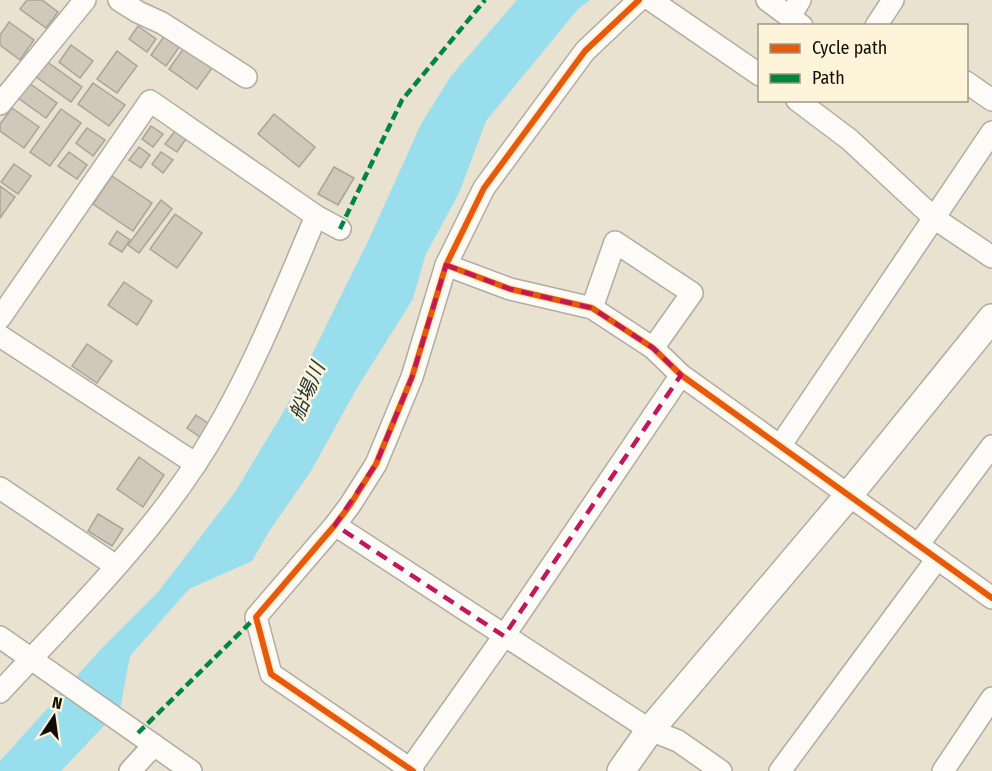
<svg xmlns="http://www.w3.org/2000/svg" width="992" height="771" viewBox="0 0 992 771" font-family="'Fira Sans Condensed','Noto Sans JP',sans-serif">
	<rect width="100%" height="100%" fill="#e9e2d1"/>
	<!-- water -->
	<polygon fill="#98deec" points="517,0 590,0 578,9 486,121 459,193 425,256 413,299 357,388 311,471 270,530 252,561 189,589 130,656 120,709 61,771 0,771 0,761 102,648 158,592 235,492 284,411 370,237 421,124 451,76"/>
	<!-- building -->
	<g fill="#cfc8bb" stroke="#aaa397" stroke-width="1.5">
		<polygon points="27,0 42,0 58,12 46,28 20,9"/>
		<polygon points="9,22 34,40 20,60 0,45 0,35"/>
		<polygon points="138,26 156,39 147,52 129,39"/>
		<polygon points="165,35 180,46 166,66 151,55"/>
		<polygon points="71,45 93,61 80,78 59,62"/>
		<polygon points="184,48 212,68 197,89 169,69"/>
		<polygon points="117,51 137,66 117,93 97,79"/>
		<polygon points="46,61 82,87 71,102 35,76"/>
		<polygon points="29,83 57,103 46,118 18,98"/>
		<polygon points="93,83 125,105 109,126 78,104"/>
		<polygon points="12,108 39,127 24,148 0,131 0,124"/>
		<polygon points="61,109 81,123 50,166 30,152"/>
		<polygon points="274,114 315,147 299,167 258,134"/>
		<polygon points="151,126 163,134 153,147 142,139"/>
		<polygon points="87,128 105,140 93,156 76,143"/>
		<polygon points="175,131 186,139 177,152 165,144"/>
		<polygon points="139,147 150,155 141,168 129,160"/>
		<polygon points="69,152 87,165 77,179 58,166"/>
		<polygon points="161,152 173,160 163,173 152,164"/>
		<polygon points="14,164 31,176 18,194 1,182"/>
		<polygon points="334,167 354,178 338,205 318,194"/>
		<polygon points="112,176 152,203 133,231 93,204"/>
		<polygon points="0,186 15,197 0,218"/>
		<polygon points="161,200 172,209 139,253 128,245"/>
		<polygon points="175,214 202,233 177,268 150,249"/>
		<polygon points="117,231 130,240 122,252 109,244"/>
		<polygon points="124,282 152,301 137,325 108,305"/>
		<polygon points="87,344 112,361 97,383 72,366"/>
		<polygon points="196,415 209,424 200,437 187,428"/>
		<polygon points="139,457 164,475 143,507 117,489"/>
		<polygon points="98,514 123,529 112,546 88,531"/>
	</g>
	<g fill="none" stroke-linecap="round" stroke-linejoin="round">
		<!-- minor casing -->
		<g stroke="#b2ac9f" stroke-width="24">
			<g id="minor">
				<polyline points="119,0 138,12 162,23 246,77"/>
				<polyline points="651,0 760,75"/>
				<polyline points="767,0 802,26"/>
				<polyline points="790,17 800,0"/>
				<polyline points="876,26 893,0"/>
				<polyline points="966,82 992,100"/>
				<polyline points="797,100 850,140 934,218 992,257"/>
				<polyline points="0,104 85,0"/>
				<polyline points="446,265 510,289 592,308 653,348 681,375 992,598"/>
				<polyline points="592,308 615,242 692,293 653,348"/>
				<polyline points="0,318 150,101 316,216 340,229"/>
				<polyline points="0,336 196,464"/>
				<polyline points="780,446 992,132"/>
				<polyline points="0,488 116,566"/>
				<polyline points="335,525 650,730 678,741 721,771"/>
				<polyline points="918,545 992,446"/>
				<polyline points="0,637 191,771"/>
				<path d="M0 692C67 620 141 547 195 465 246 388 280 301 316 216"/>
				<polyline points="410,769 504,636 681,375"/>
				<polyline points="130,771 154,745"/>
				<polyline points="413,771 271,674 256,617 335,525 350,505 376,464 412,377 446,265 484,188 585,51 639,0"/>
				<polyline points="780,771 937,559"/>
				<polyline points="943,771 992,698"/>
			</g>
		</g>
		<!-- tertiary casing -->
		<g stroke="#b2ac9f" stroke-width="30">
			<polyline id="tertiary" points="621,771 650,730 848,496 992,318"/>
		</g>
		<!-- minor -->
		<use href="#minor" stroke="#fcfbf8" stroke-width="21"/>
		<!-- tertiary -->
		<use href="#tertiary" stroke="#fcfbf8" stroke-width="27"/>
		<!-- quiet -->
		<g stroke="#00873e" stroke-width="4.5" stroke-dasharray="9 4.5" stroke-linecap="butt">
			<polyline points="340,229 402,100 485,0"/>
			<polyline points="138,733 256,617"/>
		</g>
		<!-- cycleway casing -->
		<g stroke="#fef4da" stroke-width="10">
			<g id="cycleway">
				<polyline points="446,265 510,289 592,308 653,348 681,375 992,598"/>
				<polyline points="413,771 271,674 256,617 335,525 350,505 376,464 412,377 446,265 484,188 585,51 639,0"/>
			</g>
		</g>
		<!-- cycleway -->
		<use href="#cycleway" stroke="#e8590c" stroke-width="6"/>
	</g>
	<!-- marked area -->
	<path fill="none" stroke="#c2185b" stroke-width="4.5" stroke-dasharray="12 8" stroke-linejoin="round" d="M446 265 510 289 592 308 653 348 681 375 504 636 335 525 376 464 412 377Z"/>
	<g text-anchor="middle" dominant-baseline="central" stroke-width="5" stroke-linejoin="round" paint-order="stroke">
		<!-- water labels -->
		<g font-size="20" font-style="italic" fill="#1b3239" stroke="#fef4da">
			<text transform="translate(307 391) rotate(-67)">船場川</text>
		</g>
	</g>
	<!-- legend -->
	<rect x="758" y="24" width="210" height="78" fill="#fef4da" stroke="#9f9884" stroke-width="1.5"/>
	<rect x="770" y="44" width="30" height="9" fill="#e8590c" stroke="#9f9884" stroke-width="1.5"/>
	<text x="812" y="54" font-size="18" fill="#110d04">Cycle path</text>
	<rect x="770" y="74" width="30" height="9" fill="#00873e" stroke="#9f9884" stroke-width="1.5"/>
	<text x="812" y="84" font-size="18" fill="#110d04">Path</text>
	<!-- north arrow -->
	<g transform="translate(54 717) rotate(13)" stroke="#fef4da" stroke-width="4.5" paint-order="stroke">
	<path d="M0-4.5L10 22L0 15L-10 22Z" fill="#110d04"/>
	<text y="-9" font-size="16" font-weight="bold" text-anchor="middle" fill="#110d04">N</text>
	</g>
</svg>
